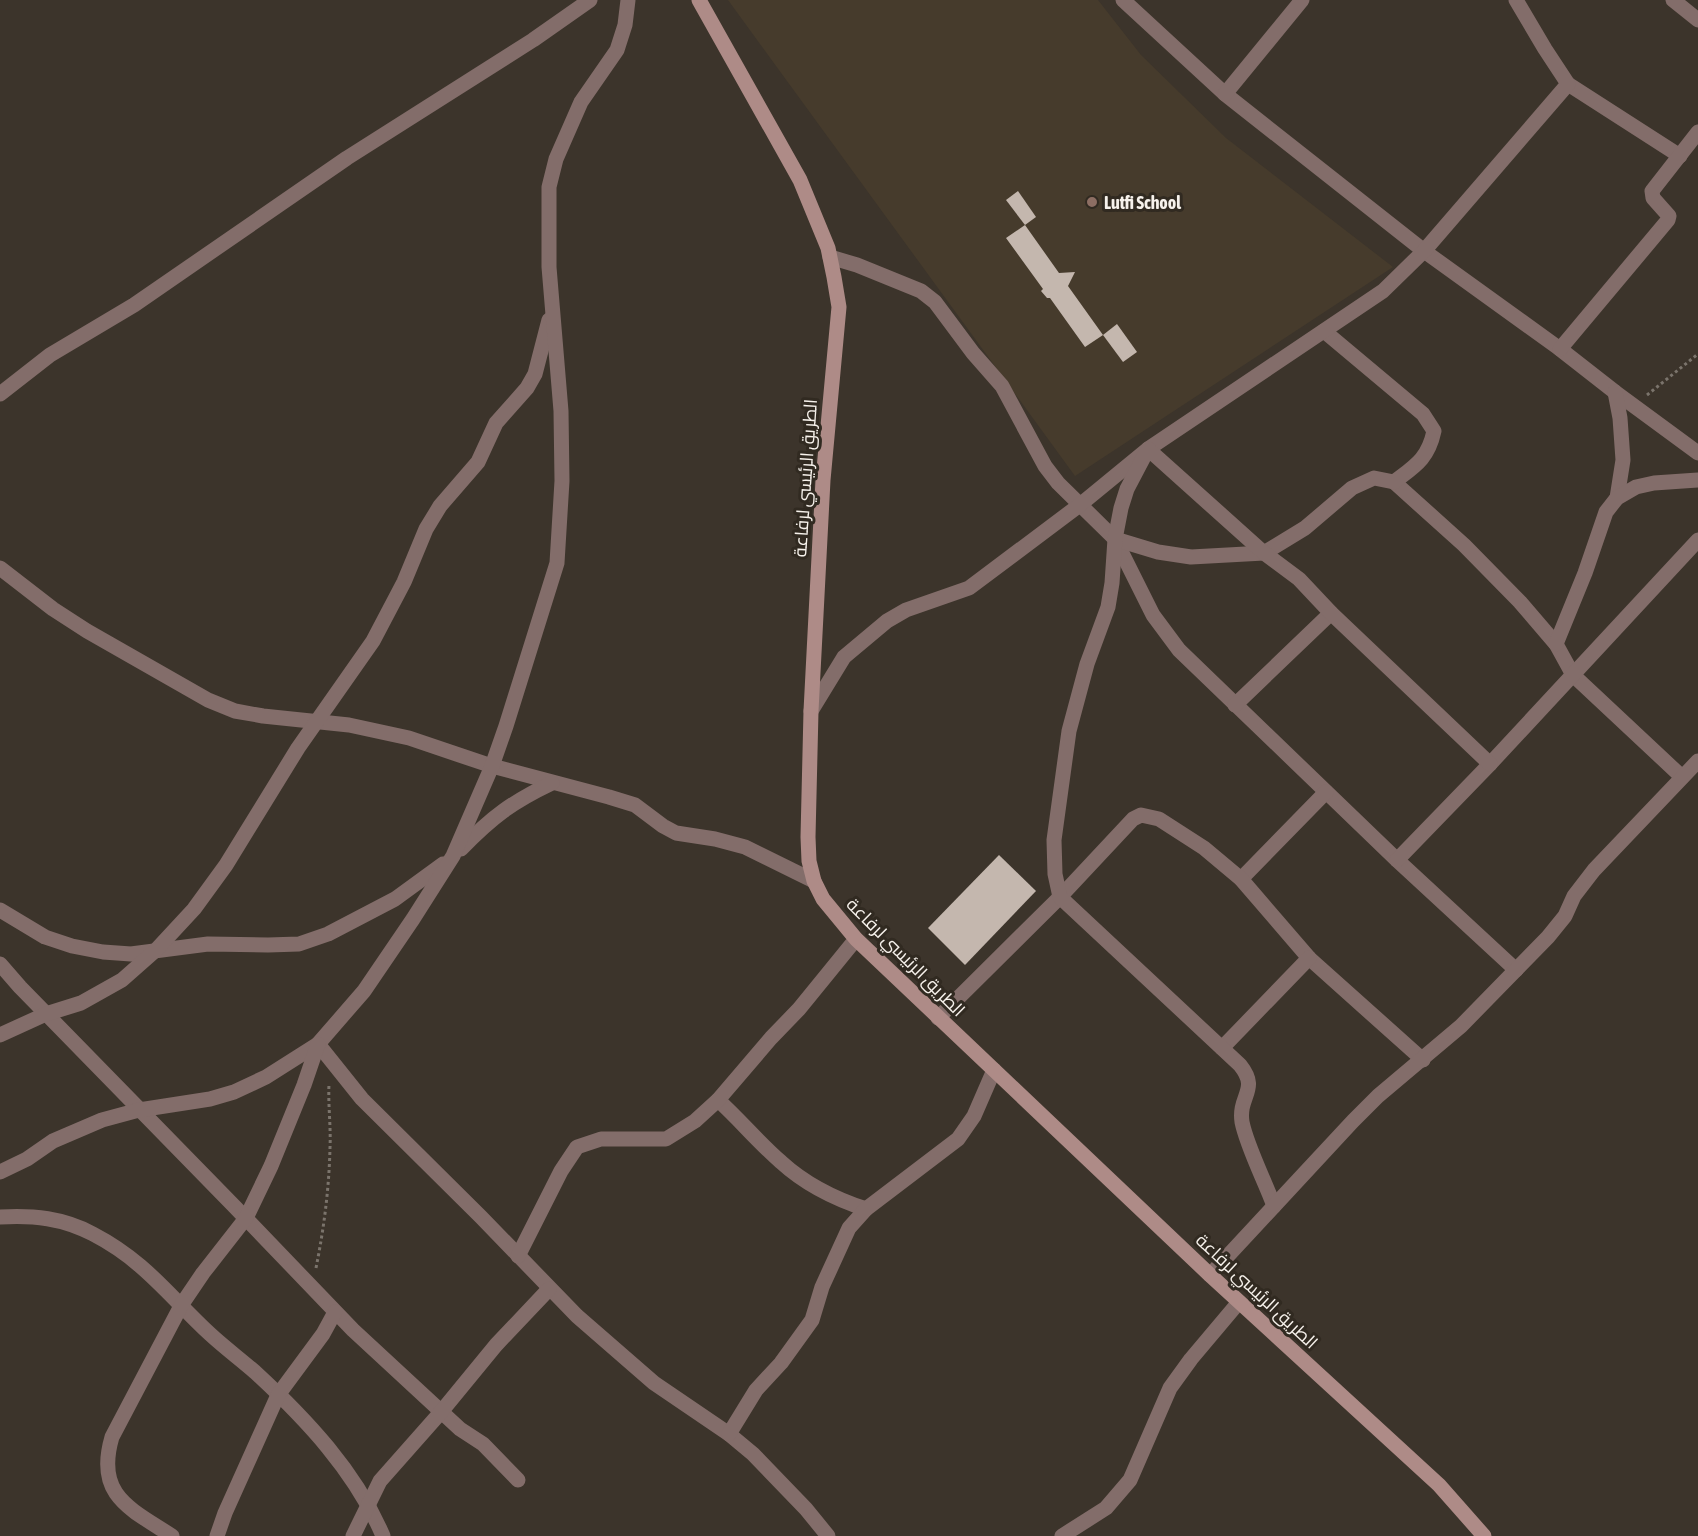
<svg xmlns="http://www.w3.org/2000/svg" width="1698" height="1536" viewBox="0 0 1698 1536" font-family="'Asap Condensed',Cairo,sans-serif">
	<rect width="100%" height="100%" fill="#3c342b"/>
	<!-- built -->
	<polygon fill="#463b2c" points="728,0 1098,0 1141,55 1226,138 1393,267 1075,476"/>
	<!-- building -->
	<g fill="#c4b7ae">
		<polygon points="1018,191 1036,217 1025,225 1006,200"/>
		<polygon points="1025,225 1059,273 1075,272 1068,286 1103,335 1085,347 1050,298 1047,298 1041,291 1043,289 1006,238"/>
		<polygon points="1117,324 1137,352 1123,362 1103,335"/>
		<polygon points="999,855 1036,891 965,965 928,928"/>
	</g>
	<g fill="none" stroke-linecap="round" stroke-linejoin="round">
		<!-- path -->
		<g stroke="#7b746c" stroke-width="3" stroke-dasharray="3 3" stroke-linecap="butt">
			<polyline points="1647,395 1698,354"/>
			<path d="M316 1268C324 1228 329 1189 330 1148 331 1127 328 1105 329 1084"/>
		</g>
		<!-- street -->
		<g stroke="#836d6a" stroke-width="15">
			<polyline points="1123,0 1225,94 1424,251 1560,349 1615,392 1698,453"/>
			<polyline points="1673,0 1698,20"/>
			<polyline points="1568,84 1680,156"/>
			<polyline points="1225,94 1302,0"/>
			<polyline points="830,257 857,265 921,291 935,302 973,353 1002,386 1045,466 1058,483 1115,539 1153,615 1179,650 1397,860 1516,970"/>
			<polyline points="1560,349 1668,220 1669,216 1653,198 1652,191 1698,132"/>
			<polyline points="1615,392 1620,418 1623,460 1617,498"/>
			<polyline points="0,394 50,355 134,305 347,158 533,40 590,0"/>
			<polyline points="1394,482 1464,545 1520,602 1556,644 1573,675 1682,777"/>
			<path d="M1115 539 1158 552 1191 557 1264 553 1305 528 1352 488 1374 478 1394 482C1415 466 1428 459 1434 431L1423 414 1324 331"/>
			<polyline points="0,568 53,609 87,631 208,700 235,711 263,716 349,725 409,738 492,766 609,797 635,805 663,826 676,833 715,839 745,847 814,881"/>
			<polyline points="1556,644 1585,573 1606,512 1617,498 1636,487 1654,483 1698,480"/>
			<polyline points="1235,705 1331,613"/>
			<polyline points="811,711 844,657 887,621 906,610 969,588 1081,504 1148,449 1383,291 1424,251 1568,84 1545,49 1516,0"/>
			<path d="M461 849C492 817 512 802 552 783"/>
			<polyline points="1397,860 1490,764 1698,540"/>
			<polyline points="1241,879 1326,792"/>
			<polyline points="0,910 45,937 72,946 103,952 131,954 208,944 268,945 299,944 328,934 395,899 443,864"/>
			<polyline points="0,964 20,987 234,1206 353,1330 460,1429 483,1444 518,1480"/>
			<polyline points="938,1018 1060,897 1133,819 1141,815 1159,819 1204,848 1241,879 1309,958 1423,1060"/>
			<polyline points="0,1035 46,1014 81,1003 122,980 156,950 194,909 226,865 298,748 373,641 404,582 426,529 440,506 478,462 496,423 527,388 535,374 549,320"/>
			<polyline points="318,1044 362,1099 481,1217 577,1316 654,1383 729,1434 753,1454 806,1509 828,1536"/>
			<polyline points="1222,1048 1309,958"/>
			<path d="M718 1100C740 1120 759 1143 781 1162 805 1184 835 1199 866 1209"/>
			<polyline points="0,1172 27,1159 53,1141 102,1120 139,1110 210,1099 234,1092 266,1077 318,1044 364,991 413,919 453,856 492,766 506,726 557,563 562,481 561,411 549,267 549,187 556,159 581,102 617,50 625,25 628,0"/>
			<path d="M1274 1206C1265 1181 1247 1147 1242 1122 1238 1095 1260 1090 1240 1065L1060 897 1055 874 1054 840 1069 731 1087 664 1108 607 1112 583 1115 539 1121 508 1127 489 1148 449 1264 553 1299 579 1331 613 1490 764"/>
			<path d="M0 1217C33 1215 63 1218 93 1234 145 1261 169 1296 210 1334 224 1347 240 1359 255 1372 306 1419 356 1472 383 1536"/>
			<polyline points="518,1256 561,1171 577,1147 601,1139 666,1139 695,1121 718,1100 771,1038 799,1009 856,939"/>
			<polyline points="1210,1275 1353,1121 1378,1096 1461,1026 1548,937 1565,916 1574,896 1594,870 1698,761"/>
			<polyline points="729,1434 756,1390 781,1363 812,1320 822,1287 849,1228 866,1209 958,1139 974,1116 994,1070"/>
			<path d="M172 1536C129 1508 95 1495 112 1437L182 1304 203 1273 246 1218 271 1166 304 1085 318 1044"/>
			<polyline points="217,1536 225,1513 278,1395 323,1334 335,1312"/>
			<polyline points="353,1536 380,1481 441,1412 496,1345 549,1289"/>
			<polyline points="1062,1536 1106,1508 1130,1480 1170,1388 1191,1359 1239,1302"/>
		</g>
		<!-- secondary -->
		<polyline stroke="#ae8b87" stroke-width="15" points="699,0 800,180 828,248 834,277 839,307 823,480 811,711 808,837 809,861 814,881 823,899 856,939 1210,1275 1439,1485 1484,1536"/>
	</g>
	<!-- markers -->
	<circle fill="#8d6e63" stroke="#312a21" stroke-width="2" cx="1092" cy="202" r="6"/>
	<g text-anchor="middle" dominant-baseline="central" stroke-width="6" stroke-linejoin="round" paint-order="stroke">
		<!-- poi labels -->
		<g font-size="18" font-weight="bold" fill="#f7f2ec" stroke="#312a21" text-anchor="start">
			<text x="1104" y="202">Lutfi School</text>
		</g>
		<!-- street labels -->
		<g font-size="18" fill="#f7f2ec" stroke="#312a21">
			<text transform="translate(805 478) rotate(-86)">الطريق الرئيسي لرفاعة</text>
			<text transform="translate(906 957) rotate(45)">الطريق الرئيسي لرفاعة</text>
			<text transform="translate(1257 1291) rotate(43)">الطريق الرئيسي لرفاعة</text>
		</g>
	</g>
</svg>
